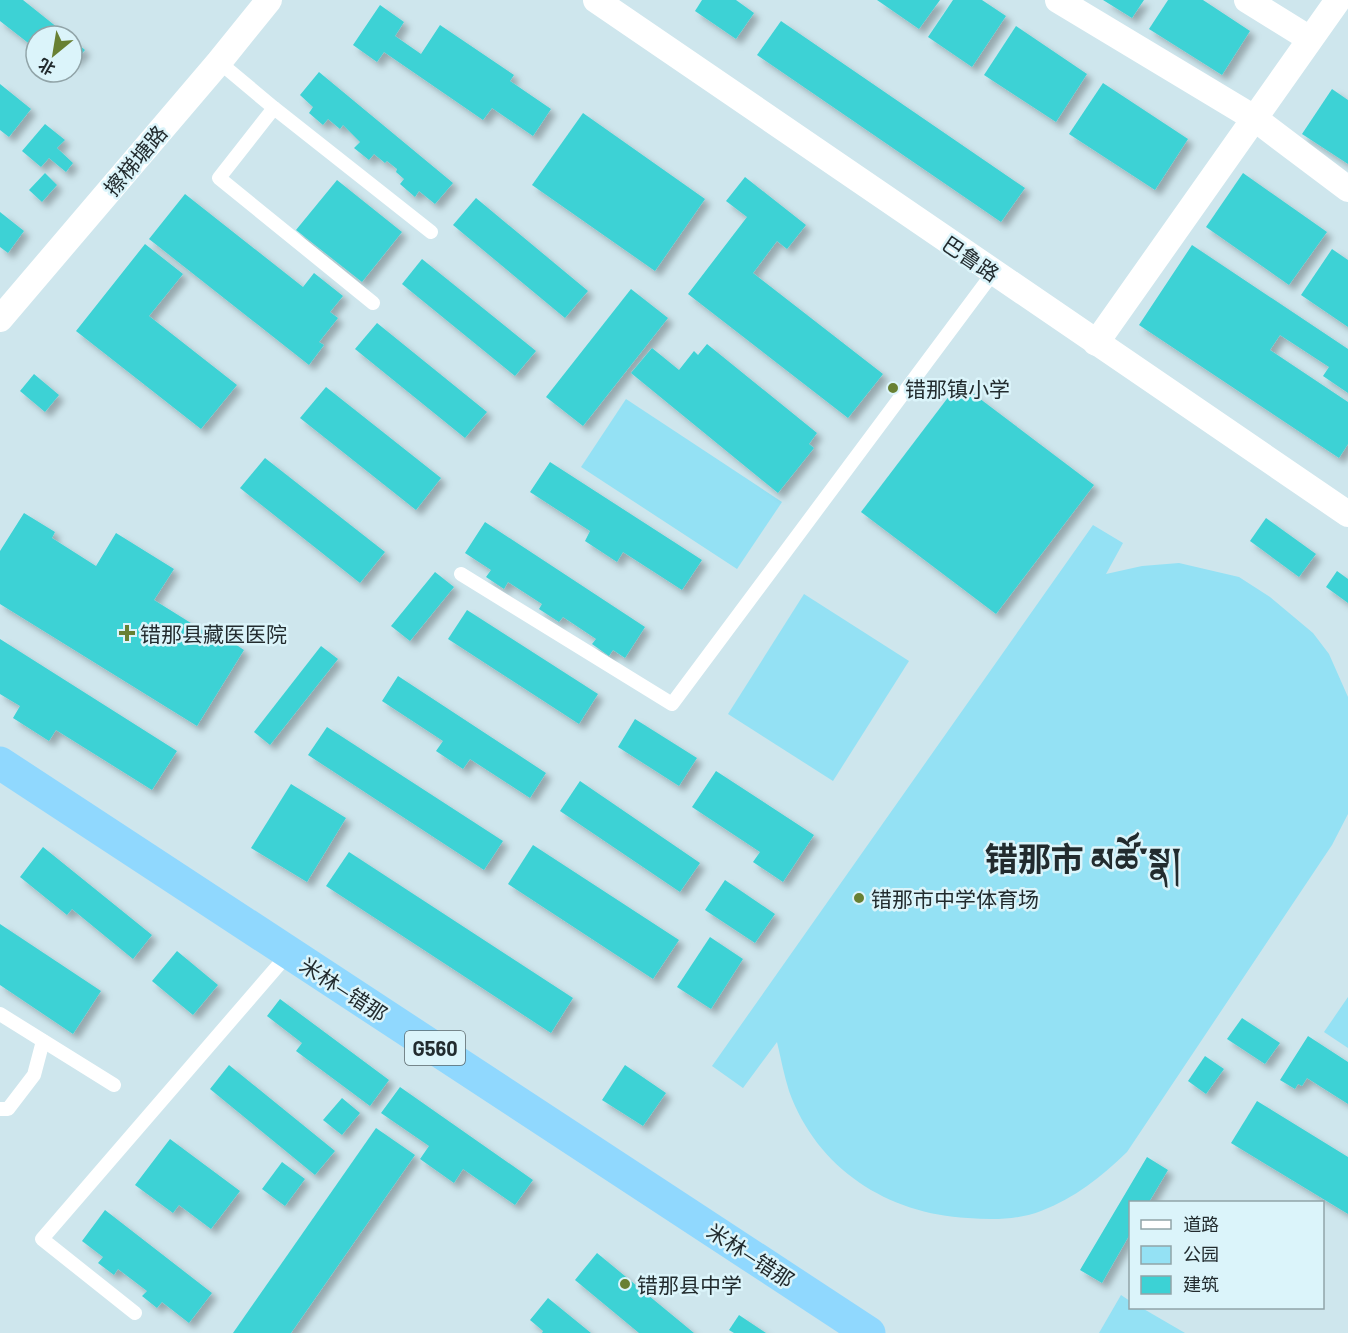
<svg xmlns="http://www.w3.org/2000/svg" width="1348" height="1333" viewBox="0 0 1348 1333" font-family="Barlow,'Noto Sans SC','Noto Serif Tibetan',sans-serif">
	<defs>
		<filter id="shadow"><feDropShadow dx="5.5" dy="5.5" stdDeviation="3" flood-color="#0004"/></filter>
	</defs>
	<rect width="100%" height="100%" fill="#cee6ed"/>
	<!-- green -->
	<g fill="#94e1f4">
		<polygon points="626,399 782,502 737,569 581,467"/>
		<path d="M1093 525 1123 543 1106 574 1142 566 1179 563 1239 577 1270 597 1313 633 1329 654 1348 697V814L1332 845 1127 1152C1101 1177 1075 1198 1041 1211 1017 1220 993 1220 968 1218 888 1214 817 1169 789 1091 784 1075 781 1059 777 1042L743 1088 712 1066Z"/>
		<polygon points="804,594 909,661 833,781 728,714"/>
		<polygon points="1348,997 1348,1048 1324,1032"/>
		<polygon points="1121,1295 1130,1301 1130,1308 1142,1308 1185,1333 1099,1333"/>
	</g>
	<!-- building -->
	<g fill="#3cd2d5" filter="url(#shadow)">
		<polygon points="0,0 23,0 68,36 36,36 36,49 0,21"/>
		<polygon points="702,0 736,0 754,13 736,39 695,11"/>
		<polygon points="877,0 940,0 919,29"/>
		<polygon points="953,0 982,0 1006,16 972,67 928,37"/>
		<polygon points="1103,0 1144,0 1132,18"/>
		<polygon points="1168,0 1203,0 1250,31 1222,75 1149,29"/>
		<polygon points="380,5 404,22 395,36 421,54 440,25 514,75 510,81 551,109 533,136 492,108 483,120 384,52 377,62 353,45"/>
		<polygon points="781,21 1025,188 1001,222 757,55"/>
		<polygon points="1016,26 1087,74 1056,122 984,75"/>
		<polygon points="72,39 85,50 72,65"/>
		<polygon points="319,72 453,183 435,204 419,191 415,197 400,184 404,179 396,172 397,169 387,161 385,163 374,154 369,160 354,148 360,142 343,125 340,129 328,119 323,125 309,113 313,107 300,95"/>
		<polygon points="1103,83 1188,139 1155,190 1069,134"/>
		<polygon points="0,84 31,109 9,137 0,130"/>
		<polygon points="1332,89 1348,100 1348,164 1302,134"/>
		<polygon points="583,113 705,199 655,271 532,185"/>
		<polygon points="45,124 65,140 57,148 73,163 66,172 49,158 41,167 22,151"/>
		<polygon points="45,173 57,185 42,202 29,190"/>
		<polygon points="1243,173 1327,232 1289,285 1206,227"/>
		<polygon points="745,177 806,225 787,249 777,241 753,273 883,374 848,418 688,294 747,217 726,201"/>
		<polygon points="337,180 402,232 362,282 296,230"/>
		<polygon points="185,194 303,287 314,273 343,296 330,312 338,318 319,342 324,345 309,365 149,239"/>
		<polygon points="476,198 588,291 565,318 453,225"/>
		<polygon points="0,212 24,231 8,253 0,247"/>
		<polygon points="145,244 183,274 149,316 237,385 201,429 76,331"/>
		<polygon points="1192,245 1348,349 1348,393 1323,376 1329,367 1280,335 1270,350 1348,402 1348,444 1339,458 1139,325"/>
		<polygon points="1332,249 1348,260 1348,327 1301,295"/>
		<polygon points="422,259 536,351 515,376 402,284"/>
		<polygon points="631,289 668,318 583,426 546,397"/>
		<polygon points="377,323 487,412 465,438 355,349"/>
		<polygon points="707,344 817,433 809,444 814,448 778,493 631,373 652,348 679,370 694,351 698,355"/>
		<polygon points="34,374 59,395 45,412 20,391"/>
		<polygon points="959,383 1094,485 996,614 861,512"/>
		<polygon points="326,387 441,478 416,510 300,418"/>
		<polygon points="265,458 385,552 360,583 240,488"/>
		<polygon points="550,462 702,560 682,590 623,552 617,562 585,541 590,531 530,492"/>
		<polygon points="24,513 55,532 52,538 96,566 116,533 174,569 154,600 223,643 226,638 244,650 197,726 0,604 0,551"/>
		<polygon points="1266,518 1316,554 1299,577 1250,541"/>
		<polygon points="485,522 645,627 625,658 613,650 609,656 592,644 596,639 563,617 559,622 539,609 542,604 508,582 504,589 486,577 491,570 465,553"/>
		<polygon points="1337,571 1348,579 1348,603 1326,587"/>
		<polygon points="435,572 454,587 410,641 391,626"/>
		<polygon points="467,610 598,694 579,724 448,639"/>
		<polygon points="0,639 177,751 152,790 56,730 49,741 13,718 20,706 0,694"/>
		<polygon points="321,646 338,659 270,745 254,732"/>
		<polygon points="398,676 546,773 530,798 470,759 463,769 436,751 443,741 382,701"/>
		<polygon points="635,719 697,758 679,786 618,747"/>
		<polygon points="327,727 503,841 484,870 308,755"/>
		<polygon points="716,771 814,835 783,882 753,862 760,852 692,807"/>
		<polygon points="580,781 700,863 680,892 560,811"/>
		<polygon points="291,784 346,818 307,882 251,848"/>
		<polygon points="533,845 679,940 653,979 508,884"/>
		<polygon points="43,847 152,935 133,959 72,909 67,915 20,877"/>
		<polygon points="349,852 573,998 551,1033 326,886"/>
		<polygon points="725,880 775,914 755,943 705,910"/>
		<polygon points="0,924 101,991 73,1034 0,985"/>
		<polygon points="710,937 743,959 711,1009 677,987"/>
		<polygon points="177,951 218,985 193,1015 152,981"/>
		<polygon points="280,999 389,1080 370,1106 296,1051 302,1043 267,1016"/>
		<polygon points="1242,1018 1280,1043 1265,1064 1227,1039"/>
		<polygon points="1308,1036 1348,1062 1348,1104 1307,1078 1302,1086 1298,1084 1295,1089 1280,1080"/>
		<polygon points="1205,1056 1224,1069 1206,1094 1188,1081"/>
		<polygon points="229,1065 335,1151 315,1175 210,1089"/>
		<polygon points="625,1065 666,1093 643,1126 602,1100"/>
		<polygon points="400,1087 533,1180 515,1205 463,1169 454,1183 420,1159 429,1146 381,1113"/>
		<polygon points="342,1098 360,1113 342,1135 323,1120"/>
		<polygon points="1257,1101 1348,1157 1348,1214 1231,1143"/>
		<polygon points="376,1128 415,1155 291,1333 233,1333"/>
		<polygon points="170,1139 240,1191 211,1229 179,1205 173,1213 135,1185"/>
		<polygon points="1147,1157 1168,1170 1149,1202 1130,1202 1130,1234 1102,1283 1080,1270"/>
		<polygon points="282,1162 305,1179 285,1206 262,1189"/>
		<polygon points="105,1210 212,1293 189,1323 162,1302 157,1308 142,1296 147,1291 118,1269 114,1275 98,1263 103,1257 82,1241"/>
		<polygon points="597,1253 694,1333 639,1333 575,1280"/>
		<polygon points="548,1298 591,1333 542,1333 543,1331 530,1320"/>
		<polygon points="739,1315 766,1333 734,1333 729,1330"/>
	</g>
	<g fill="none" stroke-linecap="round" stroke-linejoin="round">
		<!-- service -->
		<g stroke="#fff" stroke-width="14">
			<polyline points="219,62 274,108"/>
			<polyline points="373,303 219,178 274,108 431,232"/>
			<polyline points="461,574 672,704 993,273"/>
			<polyline points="0,1014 114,1085"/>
			<polyline points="0,1109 8,1109 34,1075 43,1041"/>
			<polyline points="135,1313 42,1239 289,953"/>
		</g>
		<!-- minor -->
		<g stroke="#fff" stroke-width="26">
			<polyline points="596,0 1348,514"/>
			<polyline points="1058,0 1254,118 1348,189"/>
			<polyline points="1247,0 1310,39"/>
			<polyline points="0,319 219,62 269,0"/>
			<polyline points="1096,343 1338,0"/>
		</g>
		<!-- trunk -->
		<polyline stroke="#90d8fe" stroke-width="33" points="0,763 869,1333"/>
	</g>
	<!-- markers -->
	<g fill="#688033" stroke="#dbf4fa" stroke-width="2">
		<circle cx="893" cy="388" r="6"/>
		<path d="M124 624h6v6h6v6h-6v6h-6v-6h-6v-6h6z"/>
		<circle cx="859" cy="898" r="6"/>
		<circle cx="625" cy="1284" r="6"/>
	</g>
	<g text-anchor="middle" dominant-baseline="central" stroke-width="5" stroke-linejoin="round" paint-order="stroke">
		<!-- shield labels -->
		<rect fill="#dbf4fa" stroke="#5a676b" stroke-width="1.5" x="405" y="1031" width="60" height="34" rx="4.5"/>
		<g font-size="20" font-weight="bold" fill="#222b2e">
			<text x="435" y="1048">G560</text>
		</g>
		<!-- street labels -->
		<g font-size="21" fill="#222b2e" stroke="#dbf4fa">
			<text transform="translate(135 160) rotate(-50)">擦梯塘路</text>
			<text transform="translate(971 258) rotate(34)">巴鲁路</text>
			<text transform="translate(344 989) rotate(33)">米林—错那</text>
			<text transform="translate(751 1255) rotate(33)">米林—错那</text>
		</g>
		<!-- poi labels -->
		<g font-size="21" fill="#222b2e" stroke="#dbf4fa" text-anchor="start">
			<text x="905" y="388">错那镇小学</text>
			<text x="140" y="633">错那县藏医医院</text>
			<text x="871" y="898">错那市中学体育场</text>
			<text x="637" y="1284">错那县中学</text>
		</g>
		<!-- town labels -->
		<g font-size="33" font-weight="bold" fill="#222b2e" stroke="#dbf4fa">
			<text x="1083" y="858">错那市 མཚོ་སྣ།</text>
		</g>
	</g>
	<!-- legend -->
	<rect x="1129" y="1201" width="195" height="108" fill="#dbf4fa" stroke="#91a4a8" stroke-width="1.5"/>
	<rect x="1141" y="1220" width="30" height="9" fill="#ffffff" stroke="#91a4a8" stroke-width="1.5"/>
	<text x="1183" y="1231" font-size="18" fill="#222b2e">道路</text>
	<rect x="1141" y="1246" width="30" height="18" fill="#94e1f4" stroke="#91a4a8" stroke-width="1.5"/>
	<text x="1183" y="1261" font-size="18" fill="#222b2e">公园</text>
	<rect x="1141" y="1276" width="30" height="18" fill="#3cd2d5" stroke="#91a4a8" stroke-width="1.5"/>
	<text x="1183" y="1291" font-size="18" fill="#222b2e">建筑</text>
	<!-- north arrow -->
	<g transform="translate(54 54) rotate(210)"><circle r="28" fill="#dbf4fa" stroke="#91a4a8" stroke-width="1.5"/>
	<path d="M0-4.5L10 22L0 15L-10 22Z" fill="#688033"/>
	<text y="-9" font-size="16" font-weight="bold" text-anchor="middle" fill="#222b2e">北</text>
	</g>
</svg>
